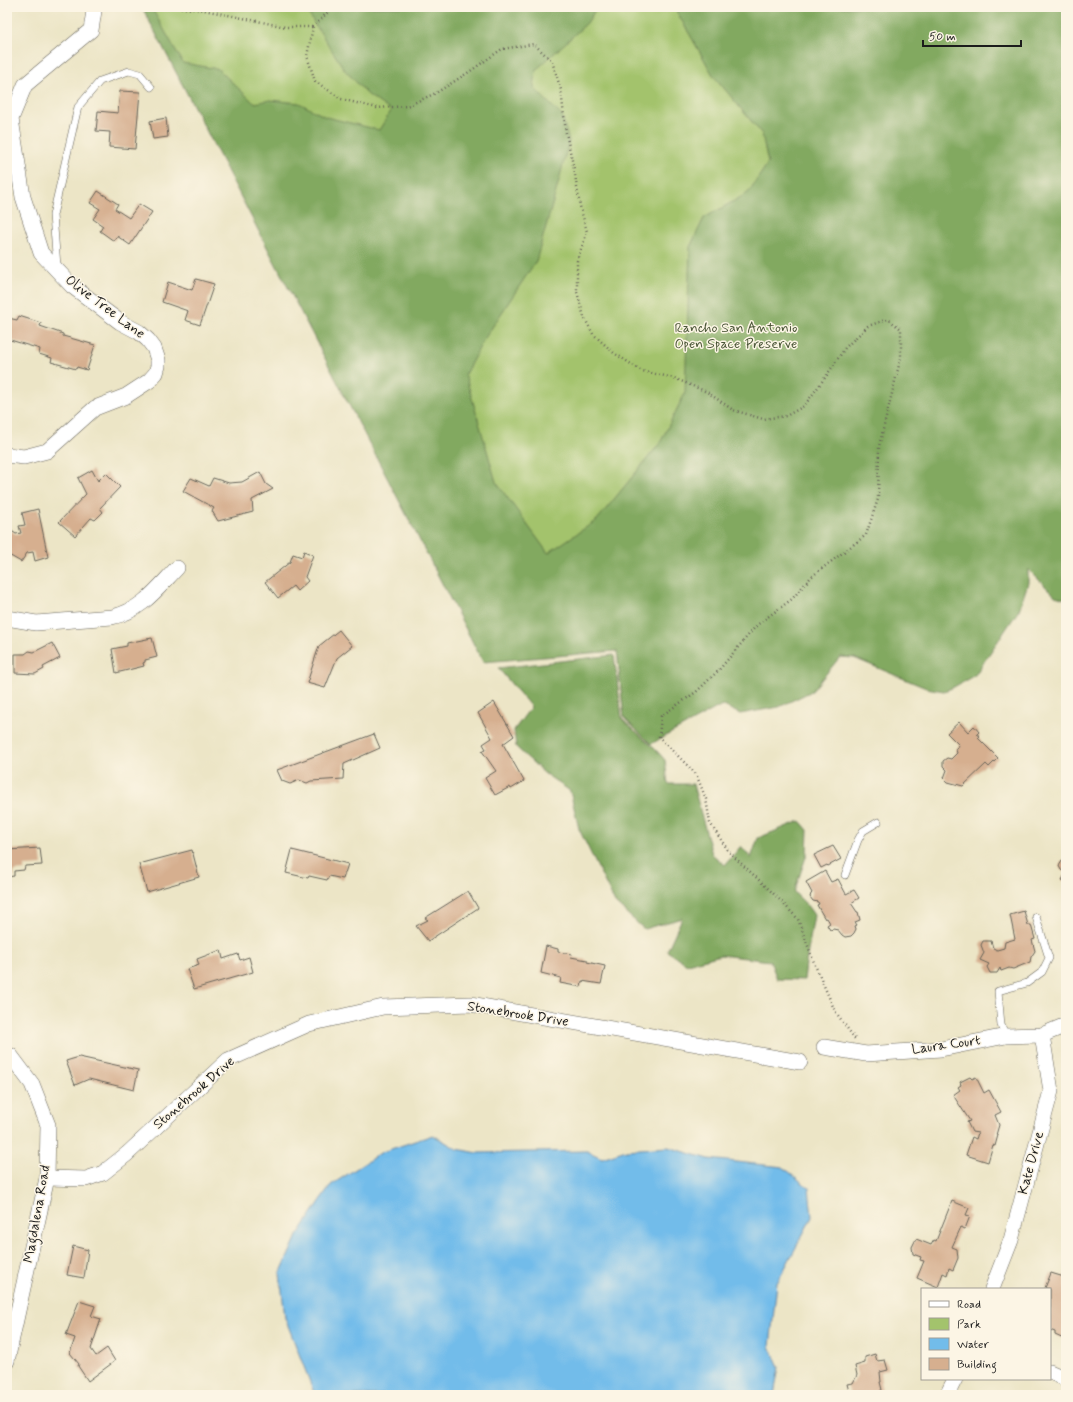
<svg xmlns="http://www.w3.org/2000/svg" width="1073" height="1402" viewBox="0 0 1073 1402" font-family="Mynerve,sans-serif">
	<rect width="100%" height="100%" fill="#fcf5e5"/>
	<filter id="ink" filterUnits="userSpaceOnUse"><feTurbulence type="fractalNoise" baseFrequency=".025" numOctaves="2"/><feDisplacementMap in="SourceGraphic" scale="8" xChannelSelector="R" yChannelSelector="G"/><feConvolveMatrix kernelMatrix="1 2 1 2 8 2 1 2 1" color-interpolation-filters="sRGB"/></filter>
	<filter id="wash" filterUnits="userSpaceOnUse"><feTurbulence type="fractalNoise" baseFrequency=".012" numOctaves="4" result="noise"/><feDisplacementMap in="SourceGraphic" scale="16" xChannelSelector="R" yChannelSelector="G"/><feGaussianBlur stdDeviation="0.9" result="paint"/><feColorMatrix in="noise" values="0 0 0 0 0 0 0 0 0 0 0 0 0 0 0 0 0 1.4 0 .05"/><feComposite in="paint" operator="in"/></filter>
	<g filter="url(#wash)">
		<rect width="100%" height="100%" fill="#ece5c6"/>
		<!-- green -->
		<polygon fill="#a3c36c" stroke="#607044" points="142,7 1066,7 1029,566 864,652 623,645 486,661"/>
		<!-- forest -->
		<g fill="#82a960" stroke="#4f623e">
			<polygon points="142,7 151,7 183,63 218,69 254,103 270,100 299,103 326,117 379,130 391,111 367,94 344,69 304,7 597,7 587,23 536,70 534,88 562,116 569,141 557,188 536,261 483,341 465,374 496,482 548,553 597,520 660,443 685,393 690,247 704,218 748,193 768,163 762,134 713,75 674,7 1066,7 1066,599 1055,596 1028,569 1028,583 1019,610 975,675 952,688 944,691 926,688 854,658 840,657 812,691 779,707 740,714 722,705 651,744 624,718 617,651 483,662"/>
			<polygon points="614,655 622,719 656,750 665,760 668,784 693,784 712,854 725,865 741,846 751,858 758,838 800,821 808,830 807,854 794,892 806,904 814,915 806,963 804,980 777,979 770,961 721,955 687,964 667,951 682,918 644,929 615,903 579,829 570,791 544,773 516,747 514,730 531,707 498,668"/>
		</g>
		<!-- water -->
		<polygon fill="#72bcea" stroke="#476c83" points="433,1135 457,1149 478,1153 587,1151 602,1158 626,1150 668,1147 709,1159 783,1167 809,1188 812,1217 777,1283 770,1346 779,1367 774,1395 315,1395 285,1318 280,1274 297,1236 331,1185 382,1152"/>
		<g id="blocks">
			<!-- building -->
			<g fill="#d6af8f">
				<polygon points="120,91 140,92 135,149 109,147 110,132 96,131 98,111 118,113"/>
				<polygon points="166,118 168,137 153,139 150,121"/>
				<polygon points="98,191 118,204 115,209 129,218 139,204 152,212 130,245 117,236 114,241 100,231 103,226 93,219 100,209 90,203"/>
				<polygon points="196,279 214,284 200,325 185,320 188,311 162,302 168,282 192,290"/>
				<polygon points="19,316 41,323 40,326 63,334 63,336 95,345 87,370 77,367 76,369 51,362 52,358 39,354 40,349 7,339 8,318 17,320"/>
				<polygon points="92,470 98,481 106,473 120,487 100,508 103,512 95,520 91,518 75,536 59,522 86,494 78,478"/>
				<polygon points="260,472 266,484 273,489 252,500 253,512 218,521 212,511 214,508 183,491 191,478 209,486 213,478 229,483 242,482"/>
				<polygon points="38,509 48,557 35,561 33,552 27,553 21,562 7,554 7,528 16,534 21,533 19,526 25,525 22,513"/>
				<polygon points="304,551 313,555 305,577 308,581 297,591 293,586 278,598 265,582 290,562 293,554 302,557"/>
				<polygon points="339,630 352,646 337,658 325,688 307,683 319,646"/>
				<polygon points="152,638 157,657 145,660 145,662 143,663 144,666 116,673 112,649 127,646 127,643"/>
				<polygon points="52,643 60,658 43,667 44,669 35,674 15,673 15,654 25,654 29,651 34,652"/>
				<polygon points="494,702 514,736 503,744 524,781 511,789 510,787 495,795 485,778 496,771 482,751 486,749 483,744 492,738 478,713"/>
				<polygon points="959,722 968,732 974,726 979,732 977,734 980,736 978,738 998,758 989,767 986,764 963,786 948,782 944,778 947,770 943,766 943,761 947,758 951,759 957,753 956,750 959,745 947,733"/>
				<polygon points="374,734 380,748 344,764 343,779 311,781 307,783 299,780 290,784 282,781 277,770"/>
				<polygon points="833,846 841,859 828,866 827,865 821,868 814,855"/>
				<polygon points="40,848 42,865 25,866 24,870 14,871 14,876 7,877 7,850"/>
				<polygon points="192,850 199,877 147,892 139,864"/>
				<polygon points="292,850 348,864 343,879 329,876 327,880 309,876 308,878 286,873"/>
				<polygon points="1066,860 1066,873 1061,870 1059,866 1062,861"/>
				<polygon points="825,871 831,882 838,879 846,894 854,890 859,898 851,903 857,912 858,912 860,920 855,922 857,925 855,926 856,929 854,933 851,936 845,937 842,935 838,930 833,929 830,930 827,925 830,923 827,918 825,919 817,905 819,904 818,902 813,901 810,897 811,894 812,893 806,882"/>
				<polygon points="1066,873 1066,882 1062,880"/>
				<polygon points="468,891 478,908 428,941 416,926 428,920 425,918"/>
				<polygon points="1024,911 1028,925 1031,925 1035,939 1032,940 1035,951 1031,957 1030,962 1013,969 1009,968 1001,971 1000,968 997,973 990,973 987,967 989,964 980,960 984,953 981,945 983,941 991,941 993,948 997,950 1004,948 1005,942 1015,939 1010,915"/>
				<polygon points="546,946 558,949 558,952 572,954 571,957 587,960 587,962 605,966 601,984 582,981 581,987 560,983 561,978 541,973"/>
				<polygon points="221,950 223,959 238,954 240,960 249,957 253,972 194,989 187,969 199,965 197,959"/>
				<polygon points="79,1057 138,1070 134,1090 89,1079 75,1085 66,1061"/>
				<polygon points="970,1077 972,1079 976,1077 984,1093 989,1090 1001,1112 995,1115 999,1125 996,1135 998,1135 995,1146 993,1145 988,1162 966,1155 972,1137 976,1139 978,1133 972,1132 967,1122 970,1121 953,1095 960,1090 958,1087 961,1085 960,1082"/>
				<polygon points="952,1201 969,1208 966,1215 970,1216 965,1229 961,1227 952,1247 957,1249 958,1258 953,1270 949,1268 947,1275 943,1273 938,1287 917,1278 924,1261 920,1260 921,1257 913,1254 912,1247 916,1239 931,1245 934,1240 936,1241"/>
				<polygon points="73,1246 88,1250 84,1278 67,1275"/>
				<polygon points="1066,1272 1066,1340 1055,1335 1055,1332 1050,1330 1050,1289 1045,1288 1051,1273 1064,1277"/>
				<polygon points="79,1301 95,1306 91,1316 101,1319 91,1349 96,1356 107,1348 115,1361 88,1381 78,1366 79,1364 70,1353 75,1338 66,1335"/>
				<polygon points="875,1354 877,1361 885,1360 888,1370 880,1372 881,1382 880,1382 882,1390 880,1391 881,1395 850,1395 847,1384 853,1383 857,1375 855,1366 865,1363 865,1357"/>
			</g>
		</g>
	</g>
	<g filter="url(#ink)">
		<use href="#blocks" fill-opacity="0" stroke="#656258" stroke-width="1"/>
		<g fill="none" stroke-linecap="round" stroke-linejoin="round">
			<!-- service casing -->
			<g stroke="#656258" stroke-width="8">
				<g id="service">
					<polyline points="57,266 53,215 78,107 100,81 129,71 140,74 151,87"/>
					<polyline points="845,875 858,840 863,831 878,822"/>
					<polyline points="1006,1036 1001,1025 998,991 1027,983 1042,972 1049,958 1036,917"/>
				</g>
			</g>
			<!-- minor casing -->
			<g stroke="#656258" stroke-width="16">
				<g id="minor">
					<polyline points="7,455 24,457 47,451 95,408 126,396 149,381 156,373 158,366 158,360 154,348 148,340 139,332 120,322 72,286 41,253 23,197 11,119 25,85 91,30 94,11"/>
					<path d="M7 618 36 623 112 617C141 611 157 589 177 568"/>
					<polyline points="824,1047 866,1054 941,1049 1006,1036 1042,1035 1066,1025"/>
					<polyline points="7,1054 11,1056 32,1084 48,1125 47,1178 7,1361"/>
					<polyline points="47,1178 86,1179 103,1173 127,1154 228,1060 309,1024 383,1007 470,1004 800,1062"/>
					<polyline points="992,1289 1011,1240 1051,1091 1042,1035"/>
					<polyline points="1050,1372 1066,1379"/>
					<polyline points="947,1395 955,1379"/>
				</g>
			</g>
			<!-- path -->
			<g stroke="#656258" stroke-width="2.5" stroke-dasharray="1 3" stroke-linecap="butt">
				<polyline points="173,7 204,10 286,27 313,27"/>
				<polyline points="333,7 313,27 307,56 315,81 341,99 377,108 407,106 436,93 469,72 502,49 534,44 552,61 561,90 566,133 574,169 580,206 587,232 577,261 577,292 584,317 593,334 614,353 642,371 674,378 707,392 733,410 763,419 786,416 804,406 827,375 845,348 868,326 888,319 901,329 901,357 879,446 878,499 866,535 811,577 792,599 757,625 718,671 696,692 661,716 659,737 696,774 706,799 710,823 729,852 776,896 798,919 815,965 835,1011 855,1039"/>
			</g>
			<!-- service -->
			<use href="#service" stroke="#fff" stroke-width="7"/>
			<!-- minor -->
			<use href="#minor" stroke="#fff" stroke-width="15"/>
		</g>
	</g>
	<g text-anchor="middle" dominant-baseline="central" stroke-width="3" stroke-linejoin="round" paint-order="stroke">
		<!-- street labels -->
		<g font-size="14" fill="#1c1c1c" stroke="#fcf5e5">
			<text transform="translate(105 307) rotate(37)">Olive Tree Lane</text>
			<text transform="translate(518 1014) rotate(9)">Stonebrook Drive</text>
			<text transform="translate(946 1045) rotate(-8)">Laura Court</text>
			<text transform="translate(194 1093) rotate(-41)">Stonebrook Drive</text>
			<text transform="translate(1031 1163) rotate(-75)">Kate Drive</text>
			<text transform="translate(37 1214) rotate(-80)">Magdalena Road</text>
		</g>
		<!-- park labels -->
		<g font-size="14" fill="#4b5638" stroke="#fcf5e5">
			<text x="736" y="328">Rancho San Antonio<tspan x="736" dy="16">Open Space Preserve</tspan></text>
		</g>
	</g>
	<!-- margin -->
	<rect width="1073" height="1402" fill="none" stroke="#fcf5e5" stroke-width="24"/>
	<!-- legend -->
	<rect x="921" y="1288" width="130" height="92" fill="#fcf5e5" stroke="#a29e95"/>
	<rect x="929" y="1301" width="20" height="6" fill="#ffffff" stroke="#a29e95"/>
	<text x="957" y="1308" font-size="12" fill="#1c1c1c">Road</text>
	<rect x="929" y="1318" width="20" height="12" fill="#a3c36c" stroke="#a29e95"/>
	<text x="957" y="1328" font-size="12" fill="#1c1c1c">Park</text>
	<rect x="929" y="1338" width="20" height="12" fill="#72bcea" stroke="#a29e95"/>
	<text x="957" y="1348" font-size="12" fill="#1c1c1c">Water</text>
	<rect x="929" y="1358" width="20" height="12" fill="#d6af8f" stroke="#a29e95"/>
	<text x="957" y="1368" font-size="12" fill="#1c1c1c">Building</text>
	<!-- scale -->
	<path d="M923 40v6h98v-6" fill="none" stroke="#1c1c1c" stroke-width="2"/>
	<text x="929" y="40" font-size="12" fill="#1c1c1c" stroke="#fcf5e5" stroke-width="3" paint-order="stroke">50 m</text>
</svg>
